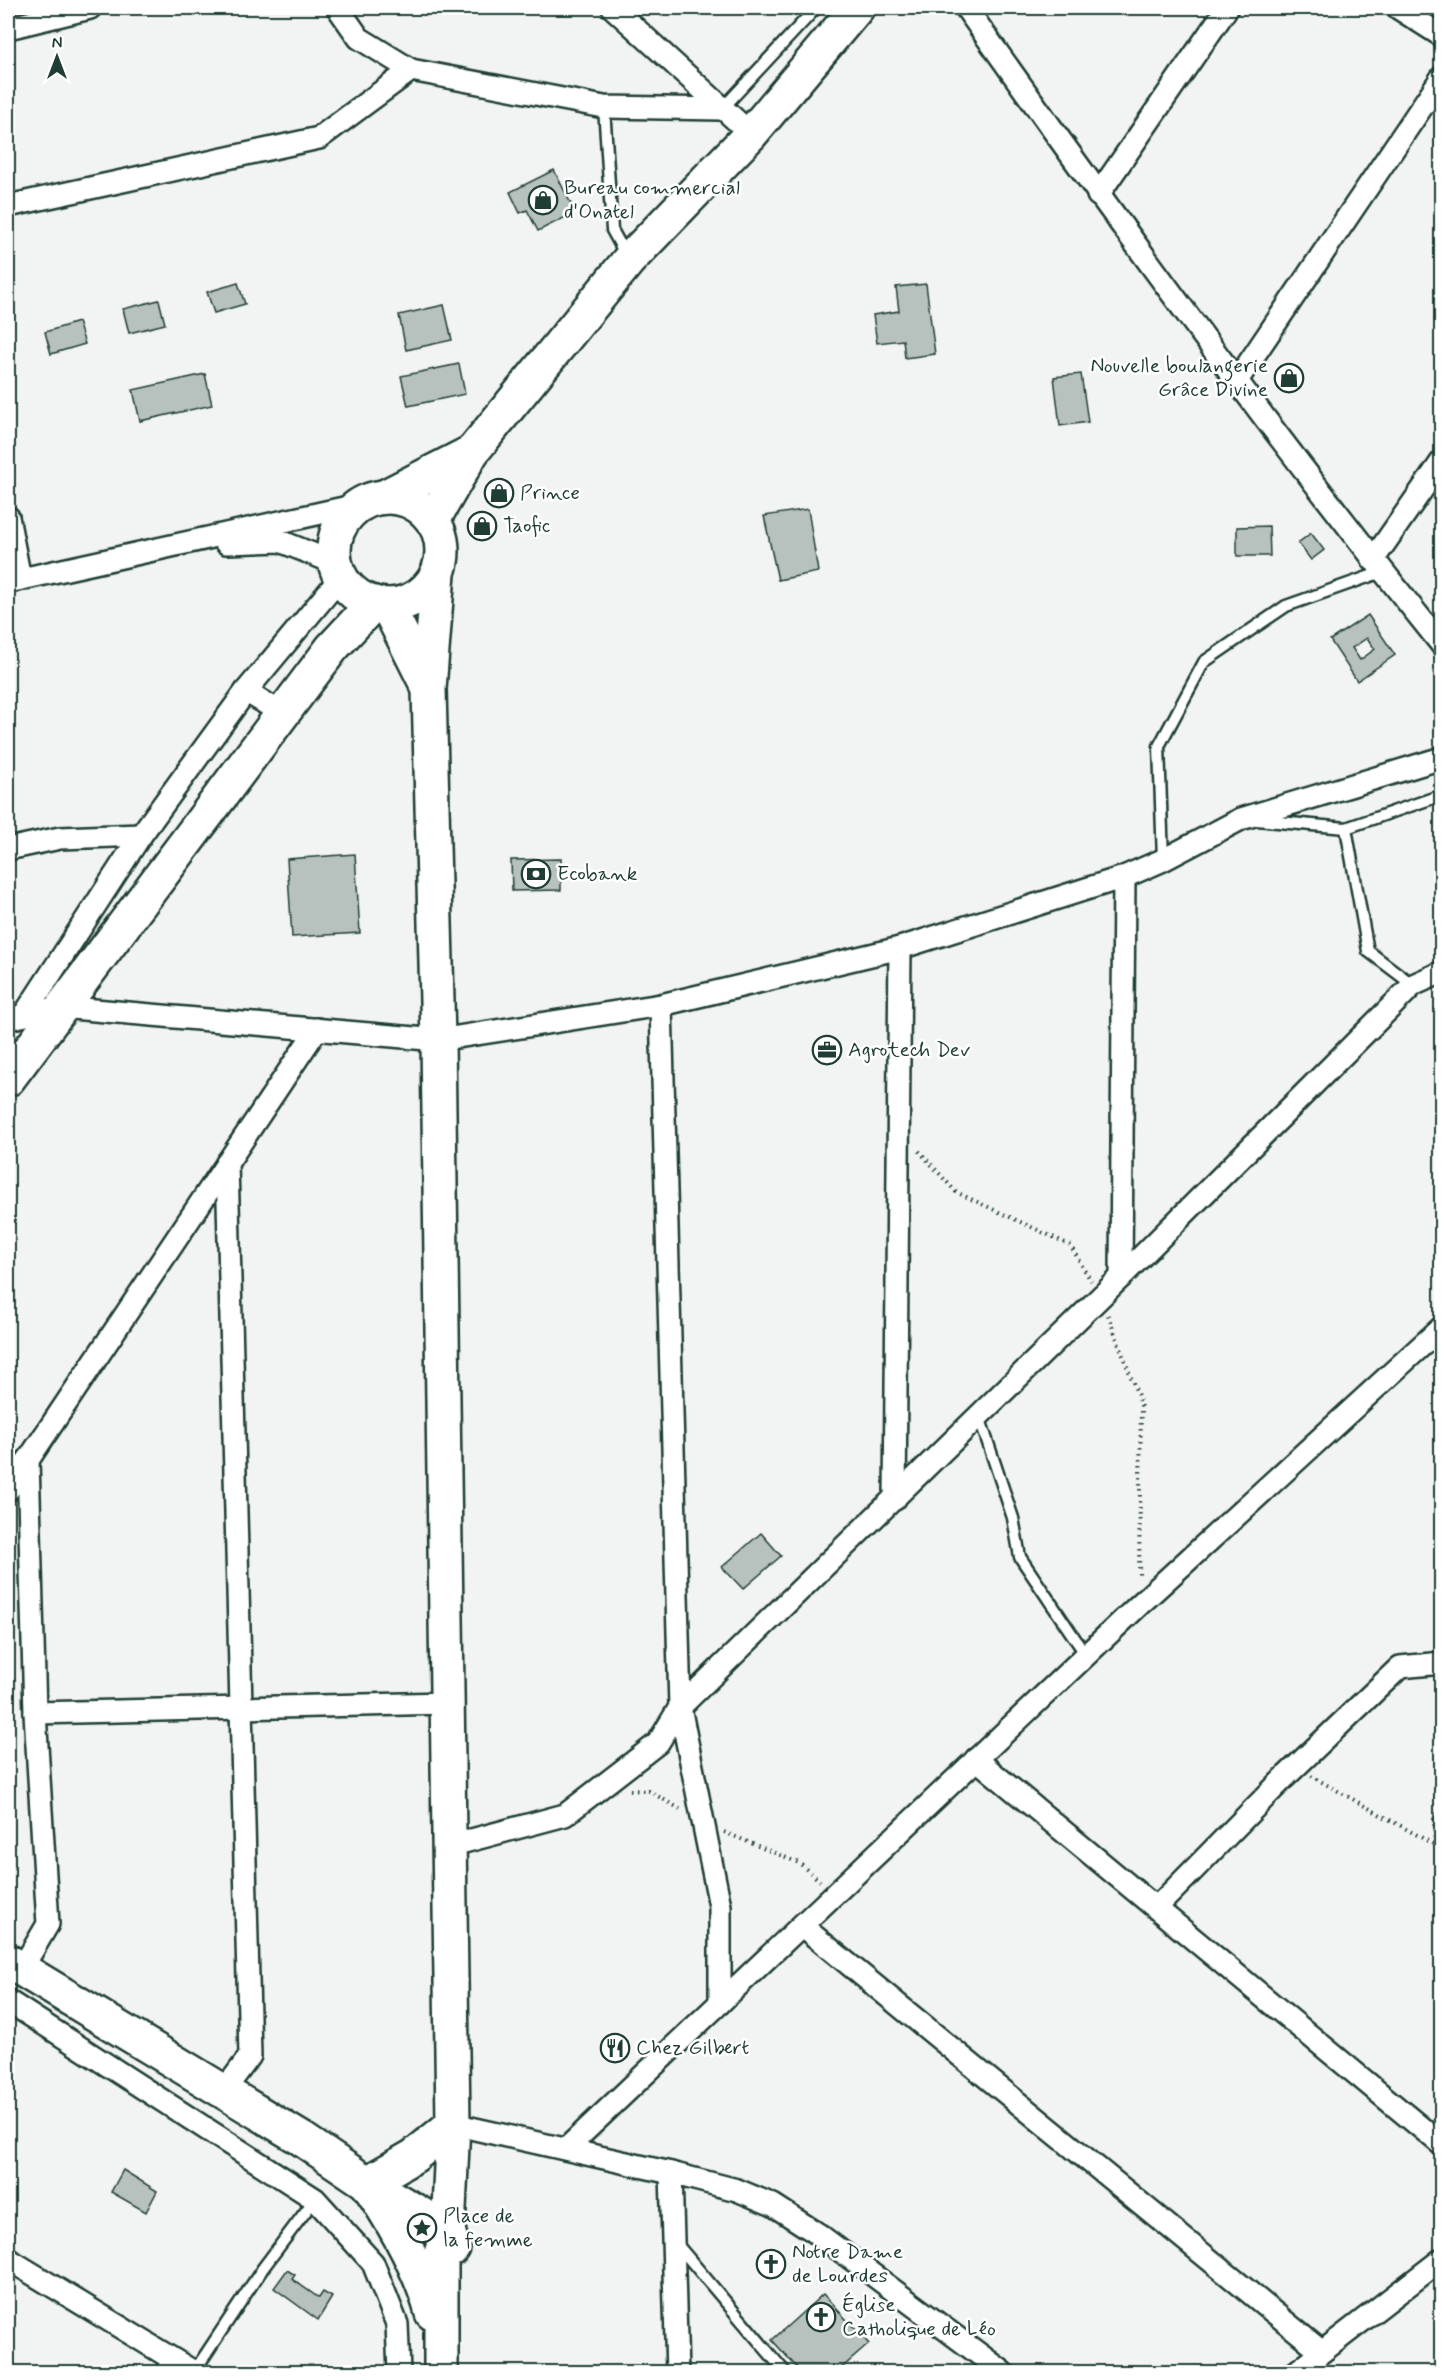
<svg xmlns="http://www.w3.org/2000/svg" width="1449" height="2380" viewBox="0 0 1449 2380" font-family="Mynerve,sans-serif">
	<rect width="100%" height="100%" fill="#f2f3f3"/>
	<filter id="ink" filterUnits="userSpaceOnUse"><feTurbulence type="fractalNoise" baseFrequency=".0167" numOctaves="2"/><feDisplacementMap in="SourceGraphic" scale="12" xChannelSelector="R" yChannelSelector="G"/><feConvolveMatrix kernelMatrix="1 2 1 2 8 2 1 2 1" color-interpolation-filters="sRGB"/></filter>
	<g filter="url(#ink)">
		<!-- building -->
		<g fill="#b7c1bd" stroke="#1f3d34" stroke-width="1.5" fill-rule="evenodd">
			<polygon points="554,170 573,208 566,212 568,216 538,231 527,210 520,213 510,192"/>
			<polygon points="238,283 245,304 214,313 207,292"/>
			<polygon points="926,284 935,354 905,358 903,340 877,343 873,315 899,311 896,287"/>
			<polygon points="159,300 165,324 129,333 123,309"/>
			<polygon points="444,305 452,340 406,350 399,315"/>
			<polygon points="78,322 85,344 51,354 45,332"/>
			<polygon points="459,364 465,394 408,406 401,376"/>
			<polygon points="205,374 212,405 140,421 133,390"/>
			<polygon points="1081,374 1088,422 1060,426 1054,377"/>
			<polygon points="808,509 818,572 778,580 764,516"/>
			<polygon points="1269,526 1270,556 1237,556 1237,527"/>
			<polygon points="1311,533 1324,550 1311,560 1298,543"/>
			<path d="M1368 615 1395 655 1357 681 1330 640ZM1367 638 1375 649 1360 660 1352 648Z"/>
			<polygon points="355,854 360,933 292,937 287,859"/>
			<polygon points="561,859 561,890 512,891 511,860"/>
			<polygon points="761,1533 781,1556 743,1589 722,1567"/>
			<polygon points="123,2170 157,2191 146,2212 111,2192"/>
			<polygon points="287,2270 295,2275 292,2279 319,2298 323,2292 332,2297 318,2320 274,2288"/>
			<polygon points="823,2294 869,2344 837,2372 801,2372 772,2340"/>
		</g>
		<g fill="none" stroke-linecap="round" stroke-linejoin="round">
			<!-- service casing -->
			<g stroke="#1f3d34" stroke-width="15">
				<g id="service">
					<polyline points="604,107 612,230 627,257"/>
					<polyline points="722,109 816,8"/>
					<polyline points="1256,820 1346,828 1442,795"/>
					<polyline points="1346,828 1368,951 1413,985"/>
					<polyline points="1163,860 1159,746 1204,662 1286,606 1382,572"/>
					<polyline points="979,1416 1013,1518 1020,1557 1086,1655"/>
					<polyline points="675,2242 785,2372"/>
					<polyline points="160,2372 169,2358"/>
					<polyline points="194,2372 263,2268 315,2199"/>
				</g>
			</g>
			<!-- minor casing -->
			<g stroke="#1f3d34" stroke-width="26">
				<g id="minor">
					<polyline points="338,8 359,38 411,70 604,107 722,109"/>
					<polyline points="613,8 751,134"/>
					<path d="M966 8C1119 224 1275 438 1442 645"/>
					<polyline points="1398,8 1442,36"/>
					<polyline points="8,28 90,8"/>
					<polyline points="1098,195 1227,8"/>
					<polyline points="8,206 319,138 411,70"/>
					<polyline points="1236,382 1442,77"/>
					<polyline points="8,517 20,579"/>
					<polyline points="226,543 280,541 335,563"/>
					<polyline points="1373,560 1442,461"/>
					<polyline points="8,582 362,504"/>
					<polyline points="246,691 284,715"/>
					<polyline points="8,849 60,838 141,835"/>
					<polyline points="661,1005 680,1707 720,1906 720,2003"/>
					<polyline points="24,1015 141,835 246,691 341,577"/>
					<polyline points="8,1019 60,1007 438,1040 661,1005 900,948 1124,877 1163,860 1241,819 1442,758"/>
					<polyline points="1121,1277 1124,877"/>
					<polyline points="8,1490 317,1029"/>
					<polyline points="895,1499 900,948"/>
					<polyline points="35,1713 447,1703"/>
					<polyline points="976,1759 1442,2145"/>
					<polyline points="449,1846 565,1815 658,1743 680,1707 1121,1277 1413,985 1442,972"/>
					<polyline points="1157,1907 1284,1778 1400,1667 1442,1663"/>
					<polyline points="802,1926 1321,2351"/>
					<polyline points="21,1970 48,1924 35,1713 28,1460"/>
					<polyline points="8,2001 315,2199 373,2263 397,2324 399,2372"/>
					<polyline points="223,2092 250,2056 227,1163"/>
					<polyline points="453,2124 671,2173 737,2190 773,2205 818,2234 1003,2372"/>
					<polyline points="566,2149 1139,1605 1442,1327"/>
					<polyline points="671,2173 677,2372"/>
					<polyline points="8,2259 194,2372"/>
					<polyline points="1296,2372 1442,2259"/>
				</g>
			</g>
			<!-- primary casing -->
			<g stroke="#1f3d34" stroke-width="38">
				<g id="primary">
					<polyline points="384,497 472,452"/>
					<circle cx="388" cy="551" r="54"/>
					<polyline points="433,520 472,452 629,260 751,134 857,8"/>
					<polyline points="438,573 429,689 438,1040 453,2124 448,2230 441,2254 441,2372"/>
					<polyline points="387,605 428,687"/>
					<polyline points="8,1079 332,648 374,603"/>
					<polyline points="8,1961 302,2139 367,2183 448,2230 453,2248"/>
					<path d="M432 2313C420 2267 394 2223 367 2183L414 2156 453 2124"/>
				</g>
			</g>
			<!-- path -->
			<g stroke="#1f3d34" stroke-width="4" stroke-dasharray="1.5 4.5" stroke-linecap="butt">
				<polyline points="919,1151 956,1192 1070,1245 1091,1281"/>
				<polyline points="1108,1315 1141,1404 1139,1577"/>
				<polyline points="1311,1776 1435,1845 1442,1852"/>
				<polyline points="630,1790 649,1791 680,1809"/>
				<polyline points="724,1832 799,1863 820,1881"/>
				<polyline points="1435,1844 1434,1819 1442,1803"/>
			</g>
			<!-- service -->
			<use href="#service" stroke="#fff" stroke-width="10"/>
			<!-- minor -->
			<use href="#minor" stroke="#fff" stroke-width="21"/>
			<!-- primary -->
			<use href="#primary" stroke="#fff" stroke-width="33"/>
		</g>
	</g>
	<!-- icons -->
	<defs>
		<g id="shop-ring" transform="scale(1.5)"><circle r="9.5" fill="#fff" stroke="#1f3d34" stroke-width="1.5"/><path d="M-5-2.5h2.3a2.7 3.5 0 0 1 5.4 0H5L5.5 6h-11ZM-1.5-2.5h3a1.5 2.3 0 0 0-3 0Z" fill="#1f3d34"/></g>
		<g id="bank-ring" transform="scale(1.5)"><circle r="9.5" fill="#fff" stroke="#1f3d34" stroke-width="1.5"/><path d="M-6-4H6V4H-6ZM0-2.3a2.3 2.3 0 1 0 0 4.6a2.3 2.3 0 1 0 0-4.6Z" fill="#1f3d34"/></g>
		<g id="office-ring" transform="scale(1.5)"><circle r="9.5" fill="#fff" stroke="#1f3d34" stroke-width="1.5"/><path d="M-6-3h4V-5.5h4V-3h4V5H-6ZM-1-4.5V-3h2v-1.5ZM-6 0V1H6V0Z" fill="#1f3d34"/></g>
		<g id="restaurant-ring" transform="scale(1.5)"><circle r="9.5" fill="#fff" stroke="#1f3d34" stroke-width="1.5"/><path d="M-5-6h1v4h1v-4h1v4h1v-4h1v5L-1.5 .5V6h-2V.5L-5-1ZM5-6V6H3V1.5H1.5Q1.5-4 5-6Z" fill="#1f3d34"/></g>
		<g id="sight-ring" transform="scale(1.5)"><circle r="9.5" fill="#fff" stroke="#1f3d34" stroke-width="1.5"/><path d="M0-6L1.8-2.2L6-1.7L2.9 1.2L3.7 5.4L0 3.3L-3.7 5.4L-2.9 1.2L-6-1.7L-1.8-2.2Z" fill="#1f3d34"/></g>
		<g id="church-ring" transform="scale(1.5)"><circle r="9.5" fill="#fff" stroke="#1f3d34" stroke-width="1.5"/><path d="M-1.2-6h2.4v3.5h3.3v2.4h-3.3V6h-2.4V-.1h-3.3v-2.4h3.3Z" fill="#1f3d34"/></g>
	</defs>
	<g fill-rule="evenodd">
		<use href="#shop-ring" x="543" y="200"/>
		<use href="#shop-ring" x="1289" y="378"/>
		<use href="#shop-ring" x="499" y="493"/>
		<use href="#shop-ring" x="482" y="526"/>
		<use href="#bank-ring" x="536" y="874"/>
		<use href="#office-ring" x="827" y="1050"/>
		<use href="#restaurant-ring" x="615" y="2048"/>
		<use href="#sight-ring" x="422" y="2228"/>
		<use href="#church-ring" x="771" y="2264"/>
		<use href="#church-ring" x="821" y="2317"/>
	</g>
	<g text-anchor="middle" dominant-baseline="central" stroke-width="5" stroke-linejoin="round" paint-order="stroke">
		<!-- poi labels -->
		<g font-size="21" fill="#1f3d34" stroke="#fff" text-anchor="start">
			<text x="564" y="188">Bureau commercial<tspan x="564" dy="24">d'Onatel</tspan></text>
			<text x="1268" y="366" text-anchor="end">Nouvelle boulangerie<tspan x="1268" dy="24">Grâce Divine</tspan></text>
			<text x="520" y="493">Prince</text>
			<text x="503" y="526">Taofic</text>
			<text x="557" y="874">Ecobank</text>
			<text x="848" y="1050">Agrotech Dev</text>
			<text x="636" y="2048">Chez Gilbert</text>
			<text x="443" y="2216">Place de<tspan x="443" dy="24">la femme</tspan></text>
			<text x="792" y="2252">Notre Dame<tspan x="792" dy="24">de Lourdes</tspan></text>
			<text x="842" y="2305">Église<tspan x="842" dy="24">Catholique de Léo</tspan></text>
		</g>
	</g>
	<!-- margin -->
	<rect width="1449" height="2380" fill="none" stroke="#fff" stroke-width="30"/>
	<rect x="15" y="15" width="1419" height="2350" fill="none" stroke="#1f3d34" stroke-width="2" filter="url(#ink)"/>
	<!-- north arrow -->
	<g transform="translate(57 57)" stroke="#ffffff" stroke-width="4.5" paint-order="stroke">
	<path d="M0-4.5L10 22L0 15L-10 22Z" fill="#1f3d34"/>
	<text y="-9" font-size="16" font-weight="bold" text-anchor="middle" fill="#1f3d34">N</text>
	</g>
</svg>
